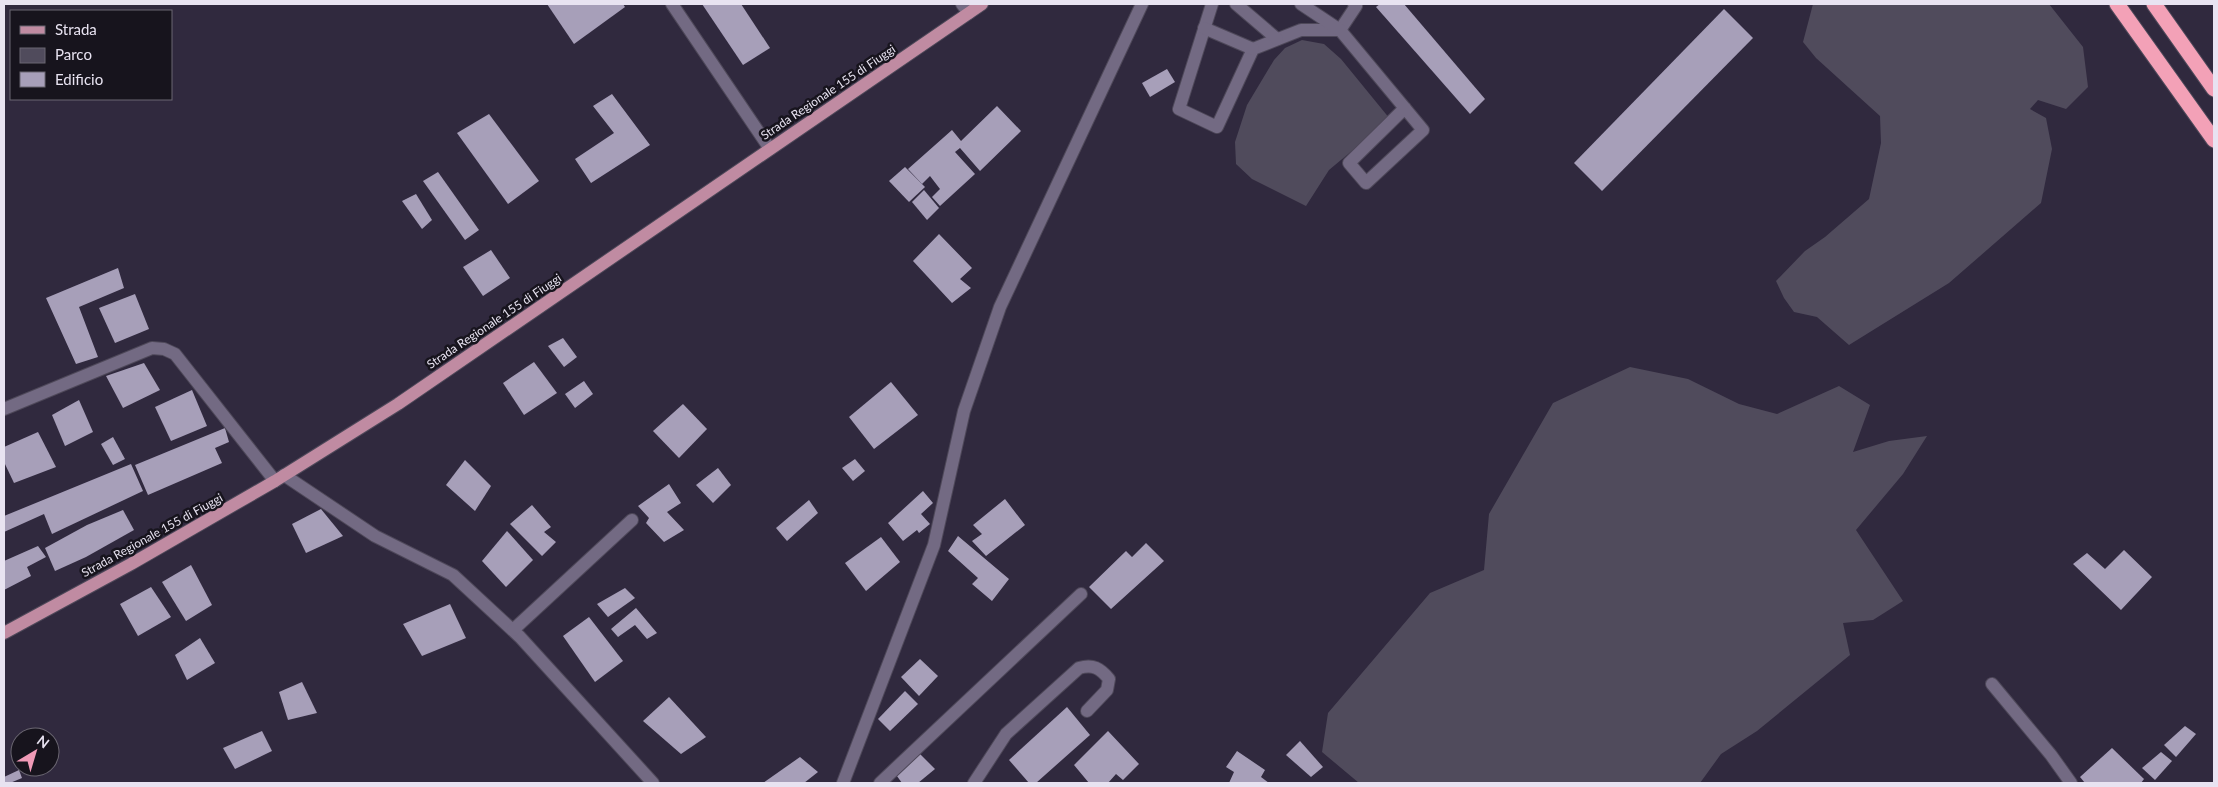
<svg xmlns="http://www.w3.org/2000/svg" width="2218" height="787" viewBox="0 0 2218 787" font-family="Lato,sans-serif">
	<rect width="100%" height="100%" fill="#30293e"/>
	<!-- green -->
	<g fill="#504b5c">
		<polygon points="1813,4 2049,4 2083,47 2088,87 2066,109 2038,100 2030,109 2046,118 2052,149 2041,203 1949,283 1849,345 1817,317 1794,312 1784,298 1776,281 1805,251 1825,237 1869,199 1881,143 1880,116 1816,58 1803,42"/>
		<polygon points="1302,40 1324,44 1341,59 1390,119 1329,170 1306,206 1252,179 1236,164 1235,142 1247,105 1274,60 1285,48"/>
		<polygon points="1630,367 1688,379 1739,404 1777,414 1839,386 1870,405 1853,452 1889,441 1927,436 1903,474 1856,530 1903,601 1873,620 1843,623 1850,655 1757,731 1721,754 1700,783 1359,783 1322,752 1328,713 1430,593 1484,570 1489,514 1553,403"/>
	</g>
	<!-- building -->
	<g fill="#a79fb9">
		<polygon points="547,4 623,4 625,7 574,44"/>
		<polygon points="702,4 741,4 770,48 743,65"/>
		<polygon points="1380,4 1404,4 1485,99 1470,114 1376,7"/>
		<polygon points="1724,9 1753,38 1602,191 1574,163"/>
		<polygon points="1167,69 1175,82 1150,97 1142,83"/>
		<polygon points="612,94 650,145 591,183 575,159 614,133 593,106"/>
		<polygon points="997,106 1021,131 980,171 960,148 955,152 975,174 940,206 932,197 940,189 930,176 922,184 908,169 952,130 961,141"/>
		<polygon points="489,114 539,181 508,204 457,133"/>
		<polygon points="905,167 925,187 909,202 889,181"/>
		<polygon points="438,172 479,230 465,240 423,181"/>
		<polygon points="924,190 939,208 927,220 912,202"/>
		<polygon points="416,194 432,220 422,229 402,201"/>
		<polygon points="939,234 972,268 960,279 971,288 952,303 913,261"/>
		<polygon points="491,250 510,278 483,296 463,267"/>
		<polygon points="118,268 124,288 79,307 98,357 76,364 46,298"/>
		<polygon points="135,294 149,329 115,343 99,308"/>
		<polygon points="563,338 577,357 564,367 548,346"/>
		<polygon points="534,362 557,393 524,415 503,383"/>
		<polygon points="144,363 160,390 123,408 106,376"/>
		<polygon points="584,381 593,394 575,408 565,394"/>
		<polygon points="891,382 918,415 874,449 849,417"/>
		<polygon points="192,390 207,426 171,441 155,407"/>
		<polygon points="79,400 93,432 65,446 52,415"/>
		<polygon points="683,404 707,429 679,458 653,431"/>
		<polygon points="225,428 229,442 215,448 222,463 148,495 135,465"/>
		<polygon points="38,432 56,467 14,483 4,462 4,447"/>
		<polygon points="113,437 125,459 113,465 101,444"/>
		<polygon points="855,459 865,471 853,481 842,468"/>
		<polygon points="465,460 491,486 475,511 446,485"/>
		<polygon points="131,464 143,491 52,534 44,514 4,532 4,516"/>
		<polygon points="718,468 731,485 713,503 696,485"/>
		<polygon points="669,484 681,503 667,512 684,530 664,542 646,523 649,518 638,506"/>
		<polygon points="923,491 933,503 921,514 930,524 919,533 917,530 903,541 888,523"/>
		<polygon points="1005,499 1025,525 986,556 972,541 982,534 973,525"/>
		<polygon points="809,500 818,513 787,541 776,528"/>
		<polygon points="532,505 551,527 544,532 556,542 542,556 510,524"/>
		<polygon points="321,509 343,536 306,553 292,524"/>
		<polygon points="123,510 134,530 86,557 55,571 45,548 87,525"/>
		<polygon points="507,531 533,560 506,587 482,561"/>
		<polygon points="958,536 1009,579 992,601 972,584 978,578 948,551"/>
		<polygon points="881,537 900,562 866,591 845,563"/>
		<polygon points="1146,543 1164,561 1111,609 1089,587 1126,551 1132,557"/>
		<polygon points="38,546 46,557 27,567 31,576 4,590 4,561"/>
		<polygon points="2124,550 2152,577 2121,610 2073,564 2087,553 2105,569"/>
		<polygon points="191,565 212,605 186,621 162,582"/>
		<polygon points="151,587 171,617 138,636 120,604"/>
		<polygon points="625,588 635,598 608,617 597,604"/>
		<polygon points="450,604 466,638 422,656 403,624"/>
		<polygon points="636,608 657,633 647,639 635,625 618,637 611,629"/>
		<polygon points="589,617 623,661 595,682 563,636"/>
		<polygon points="200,638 215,663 187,680 175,655"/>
		<polygon points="920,659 938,676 919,696 901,677"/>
		<polygon points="302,682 317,713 288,720 279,692"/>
		<polygon points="905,691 918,704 890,731 878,719"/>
		<polygon points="669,697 706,737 681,754 643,721"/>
		<polygon points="1067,707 1090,735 1036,783 1029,783 1009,760"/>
		<polygon points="2185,726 2196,734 2176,757 2164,745"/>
		<polygon points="262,731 272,751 235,769 223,748"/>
		<polygon points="1108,731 1139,764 1123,780 1116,774 1108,783 1089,783 1074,765"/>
		<polygon points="1300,741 1323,767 1311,777 1286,755"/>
		<polygon points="2112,748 2144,779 2141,783 2085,783 2080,777"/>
		<polygon points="1237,751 1265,770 1261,777 1269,783 1229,783 1234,772 1226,767"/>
		<polygon points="918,752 935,769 918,783 902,783 894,772"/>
		<polygon points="2161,752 2172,761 2155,780 2142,768"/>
		<polygon points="800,757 818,772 804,783 763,783"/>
		<polygon points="19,770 22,778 10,783 4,783 4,777"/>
	</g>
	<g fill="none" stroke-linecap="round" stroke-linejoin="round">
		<!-- minor casing -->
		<g stroke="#4e4859" stroke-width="14">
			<g id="minor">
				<polyline points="672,4 770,149"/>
				<polyline points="962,4 969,13"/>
				<polyline points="1212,4 1179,109 1217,127 1253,49 1301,30 1340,30 1356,6 1354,4"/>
				<polyline points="1236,4 1277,39"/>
				<polyline points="1301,4 1340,30 1423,130 1366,183 1349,163 1405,108"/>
				<polyline points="1204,28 1253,49"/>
				<polyline points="4,409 152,348 164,349 175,354 275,481"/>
				<polyline points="284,475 375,536 453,575 520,637 653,783"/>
				<polyline points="513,630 632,520"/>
				<polyline points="1992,684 2051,755 2071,783"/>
				<polyline points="843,783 934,545 964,411 1000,307 1142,4"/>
				<polyline points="880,783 1081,594"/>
				<path d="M974 783 1006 734 1079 668C1093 664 1100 668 1109 679L1107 690 1087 711"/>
			</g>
		</g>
		<!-- major casing -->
		<g stroke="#4e4859" stroke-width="14">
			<polyline id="major" points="4,633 131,564 275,481 398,404 982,4"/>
		</g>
		<!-- highway casing -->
		<g stroke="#4e4859" stroke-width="17">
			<g id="highway">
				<polyline points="2117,4 2214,140"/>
				<polyline points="2154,4 2214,89"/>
			</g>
		</g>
		<!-- minor -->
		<use href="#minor" stroke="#736a83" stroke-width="12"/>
		<!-- major -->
		<use href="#major" stroke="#c08ba2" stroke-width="12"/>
		<!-- highway -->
		<use href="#highway" stroke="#f3a1b7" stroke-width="15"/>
	</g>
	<g text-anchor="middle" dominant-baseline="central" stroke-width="5" stroke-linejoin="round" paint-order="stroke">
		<!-- street labels -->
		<g font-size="12" fill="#e8e3f1" stroke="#17141d">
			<text transform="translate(828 92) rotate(-34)">Strada Regionale 155 di Fiuggi</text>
			<text transform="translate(494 321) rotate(-34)">Strada Regionale 155 di Fiuggi</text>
			<text transform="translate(152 535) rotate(-29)">Strada Regionale 155 di Fiuggi</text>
		</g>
	</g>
	<!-- border -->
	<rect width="2218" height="787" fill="none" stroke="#e8e3f1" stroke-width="10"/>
	<!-- legend -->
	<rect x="10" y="10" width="162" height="90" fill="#17141d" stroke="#6b6772"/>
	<rect x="20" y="26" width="25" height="8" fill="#c08ba2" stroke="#6b6772"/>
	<text x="55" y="35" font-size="15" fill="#e8e3f1">Strada</text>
	<rect x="20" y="48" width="25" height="15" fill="#504b5c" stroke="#6b6772"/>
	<text x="55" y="60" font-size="15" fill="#e8e3f1">Parco</text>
	<rect x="20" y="72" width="25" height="15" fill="#a79fb9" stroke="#6b6772"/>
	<text x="55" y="85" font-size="15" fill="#e8e3f1">Edificio</text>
	<!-- north arrow -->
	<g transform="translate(35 752) rotate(38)"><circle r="24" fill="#17141d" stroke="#6b6772"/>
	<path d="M0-4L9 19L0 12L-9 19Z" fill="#f09ab7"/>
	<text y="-8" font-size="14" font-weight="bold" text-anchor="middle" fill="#e8e3f1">N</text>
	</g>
</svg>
